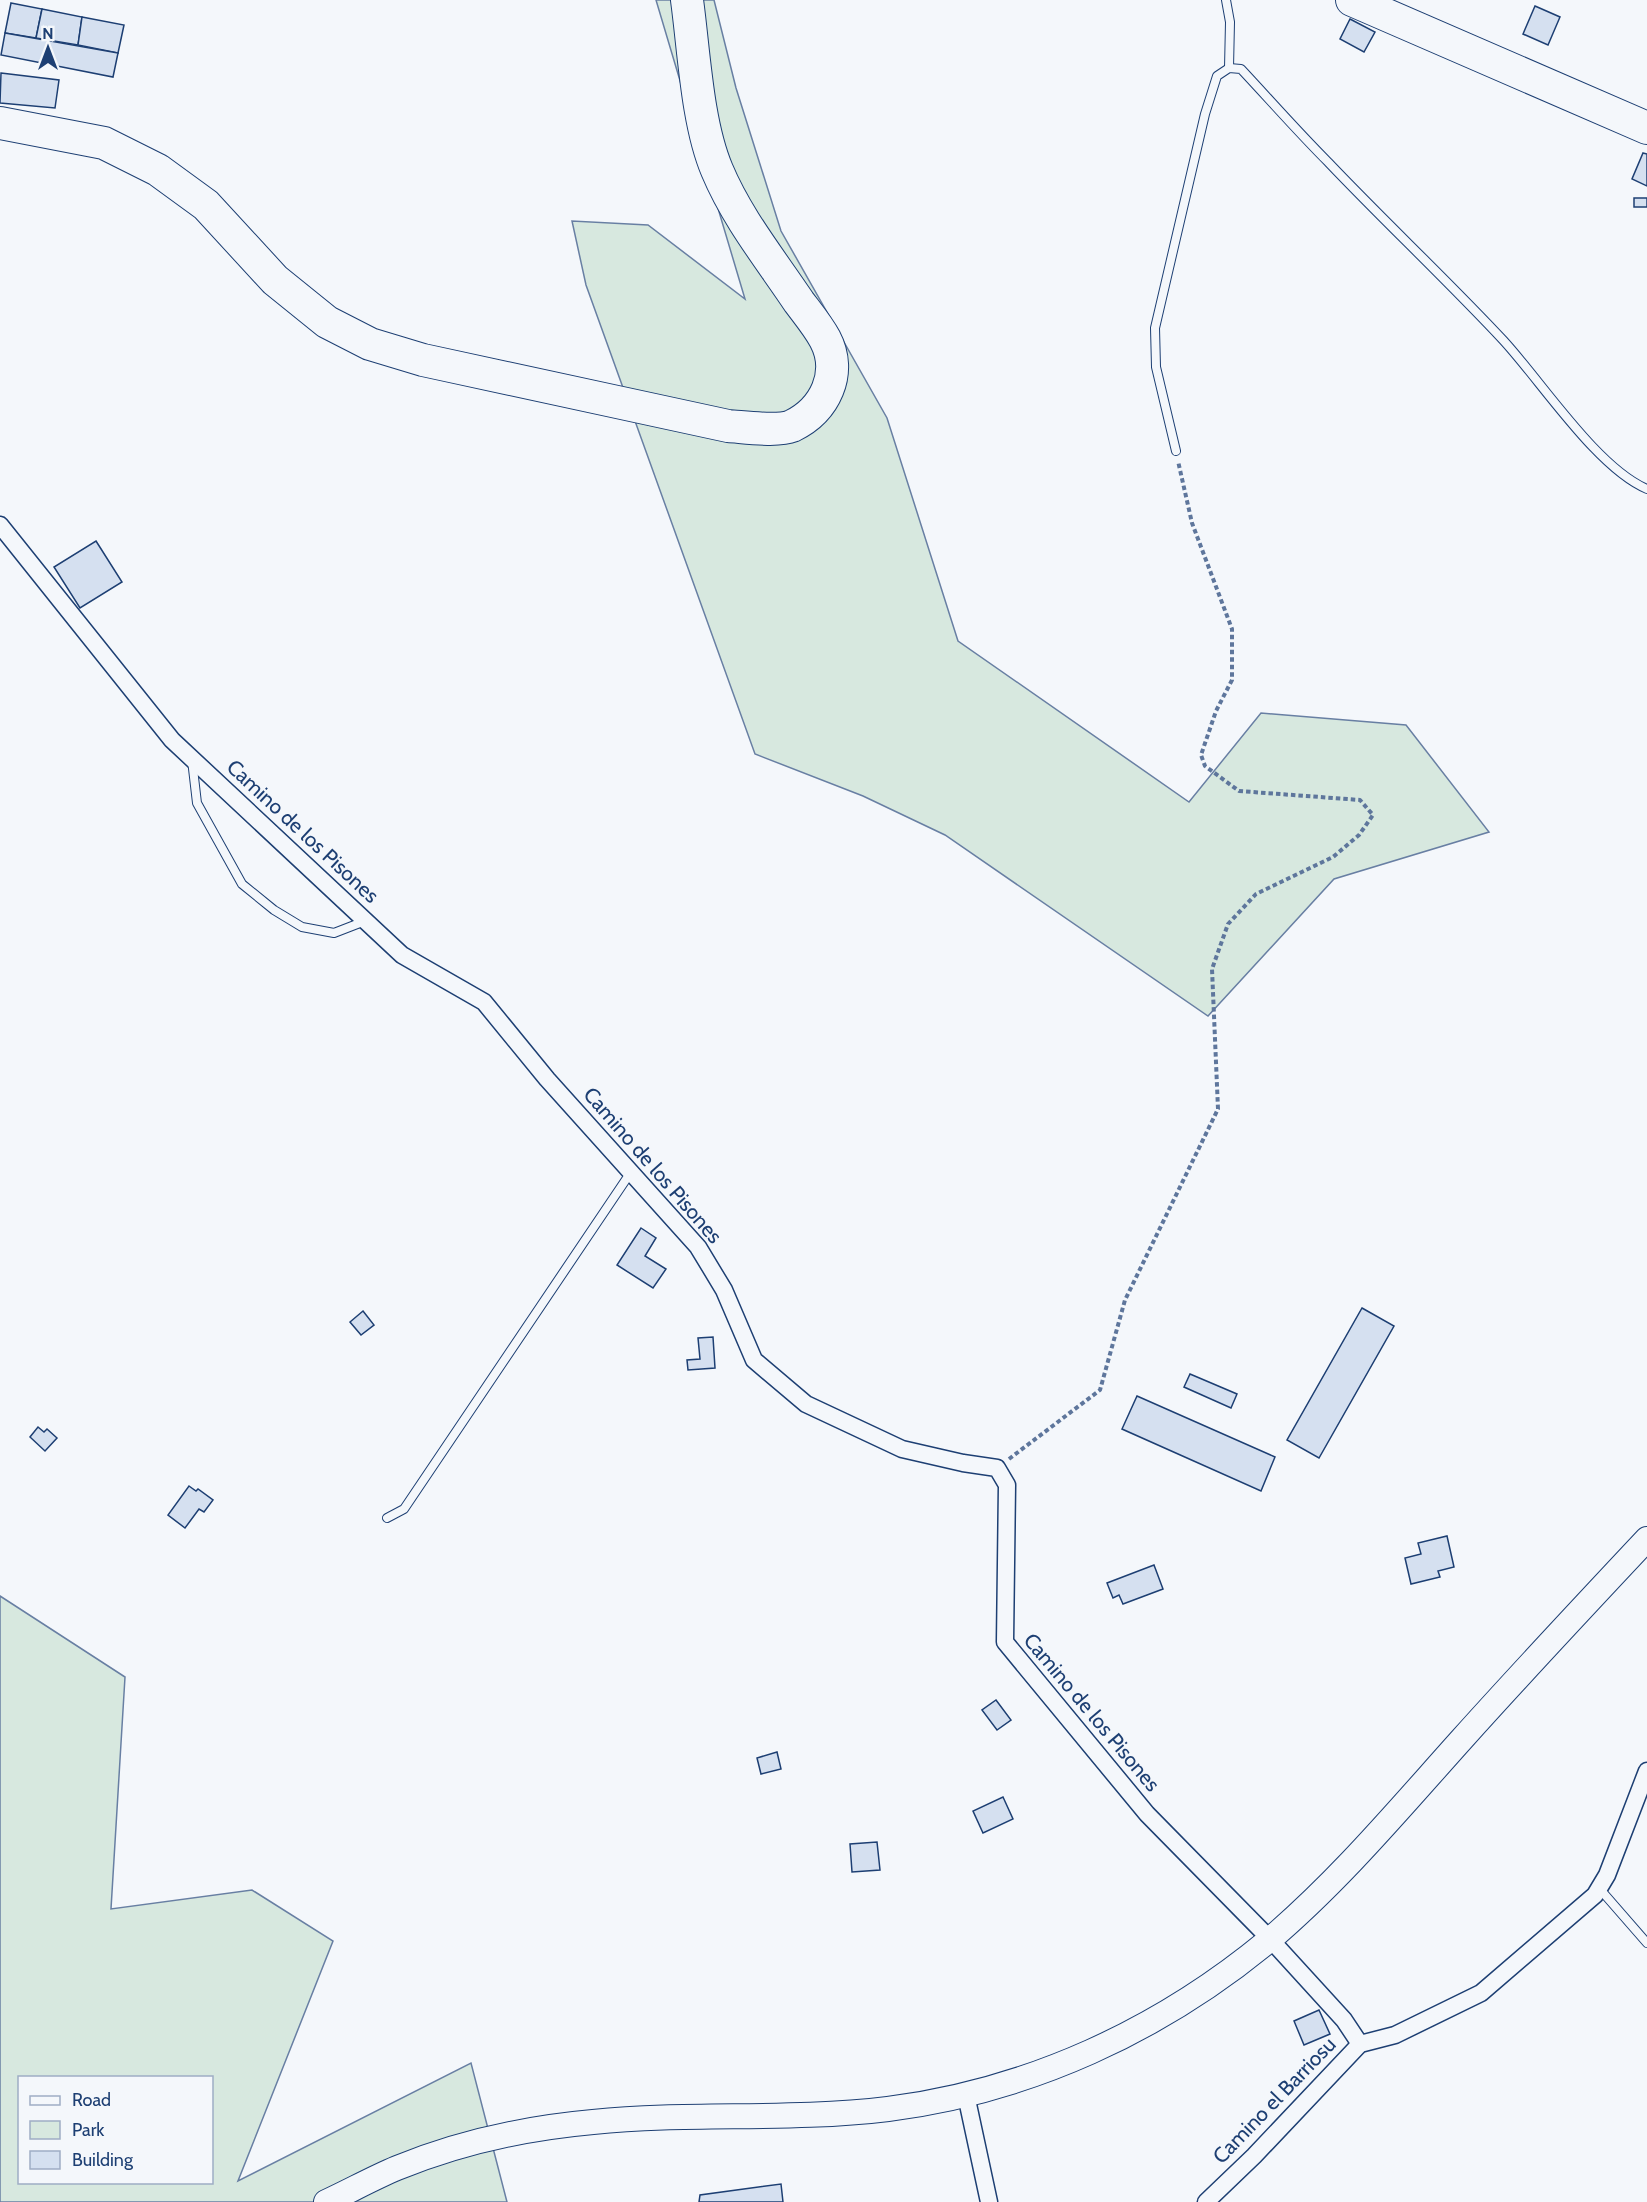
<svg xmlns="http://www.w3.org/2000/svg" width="1647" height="2202" viewBox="0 0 1647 2202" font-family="Cabin,sans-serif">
	<rect width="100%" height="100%" fill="#f4f7fb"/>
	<!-- green -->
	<g fill="#d7e8df" stroke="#687fa3" stroke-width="1.5" fill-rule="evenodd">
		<polygon points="656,0 714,0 736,88 781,231 887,418 958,641 1189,802 1261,713 1406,725 1489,832 1334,879 1208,1016 945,835 863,796 755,754 586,285 572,221 648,225 745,299"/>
		<path d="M0 1596 125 1677 111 1909 252 1890 333 1941 238 2181 471 2063 507 2202H0ZM20 2078H212V2182H20Z"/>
	</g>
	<!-- building -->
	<g fill="#d5e0f0" stroke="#1d3f73" stroke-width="1.5">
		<polygon points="11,3 42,9 36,38 5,33"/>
		<polygon points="1535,6 1560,17 1548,45 1523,34"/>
		<polygon points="42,9 82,17 78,45 36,38"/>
		<polygon points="82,17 124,25 118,53 78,45"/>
		<polygon points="1350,19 1375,32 1364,52 1340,39"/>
		<polygon points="5,33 118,53 113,77 1,55"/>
		<polygon points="1,73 59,80 55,108 0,103"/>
		<polygon points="1643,153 1647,154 1647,186 1632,179"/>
		<rect x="1634" y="198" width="13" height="9"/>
		<polygon points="96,541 122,582 80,608 54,567"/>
		<polygon points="641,1228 656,1238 645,1256 666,1269 653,1288 617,1265"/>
		<polygon points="1362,1308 1394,1326 1319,1458 1287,1440"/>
		<polygon points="363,1311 374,1325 361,1335 350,1322"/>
		<polygon points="713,1337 715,1368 688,1370 687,1360 700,1359 698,1338"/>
		<polygon points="1190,1374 1237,1394 1231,1408 1184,1387"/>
		<polygon points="1137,1396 1275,1457 1261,1491 1122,1429"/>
		<polygon points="38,1427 44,1432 47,1429 57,1438 45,1451 30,1437"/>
		<polygon points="189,1486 196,1491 198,1489 213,1500 204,1512 199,1509 185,1528 168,1515"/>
		<polygon points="1447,1536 1454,1567 1438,1571 1440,1577 1411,1584 1405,1558 1421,1554 1418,1543"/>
		<polygon points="1154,1565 1163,1589 1123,1604 1119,1595 1113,1598 1107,1583"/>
		<polygon points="996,1700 1011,1720 997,1730 982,1710"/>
		<polygon points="777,1752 781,1769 761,1774 757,1758"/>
		<polygon points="1003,1797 1013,1819 983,1833 973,1811"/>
		<polygon points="877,1842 880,1870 852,1872 850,1844"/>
		<polygon points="1319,2010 1330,2034 1304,2045 1294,2021"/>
		<polygon points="781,2184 783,2202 699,2202 700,2195"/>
	</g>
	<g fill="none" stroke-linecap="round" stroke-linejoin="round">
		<!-- lane casing -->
		<g stroke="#1d3f73" stroke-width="10">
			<g id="lane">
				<polyline points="1226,0 1230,22 1229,68"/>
				<path d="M1176 451 1156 367 1155 328 1205 114 1217 76 1229 68 1241 69C1270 100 1298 132 1328 162 1385 222 1446 279 1503 340 1541 381 1597 468 1647 489"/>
				<polyline points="192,760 197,803 242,884 274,910 302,927 334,933 365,921"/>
				<polyline points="387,1518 404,1509 631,1172"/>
				<polyline points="1599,1888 1647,1943"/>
			</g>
		</g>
		<!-- street casing -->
		<g stroke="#1d3f73" stroke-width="19">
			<g id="street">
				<polyline points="0,525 172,740 402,955 484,1002 547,1079 698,1247 724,1290 754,1360 806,1404 902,1449 963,1463 997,1468 1007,1485 1005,1642 1147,1814 1270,1939 1344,2020 1360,2044"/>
				<polyline points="966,2095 989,2202"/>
				<polyline points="1206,2202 1254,2156 1360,2044 1395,2035 1481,1993 1595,1895 1607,1875 1647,1771"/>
			</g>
		</g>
		<!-- secondary casing -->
		<g stroke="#1d3f73" stroke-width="26">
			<path id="secondary" d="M326 2202C350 2191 373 2178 397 2168 458 2143 526 2128 593 2122 691 2112 790 2121 888 2109 1029 2091 1159 2031 1268 1941 1339 1881 1400 1808 1462 1739 1523 1671 1585 1605 1647 1539"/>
		</g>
		<!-- highway casing -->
		<g stroke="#1d3f73" stroke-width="34">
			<g id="highway">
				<polyline points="1352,0 1647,128"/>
				<path d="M0 123 104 143 158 170 206 205 275 280 327 322 370 344 423 360 728 426C744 427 777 432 792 426 825 410 843 373 825 339 818 326 808 314 799 302 771 260 737 218 717 170 697 123 694 51 687 0"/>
			</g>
		</g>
		<!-- path -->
		<polyline stroke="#5e769c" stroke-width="4" stroke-dasharray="4.5 3" stroke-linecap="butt" points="1009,1459 1100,1390 1125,1300 1218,1109 1212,969 1228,924 1256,894 1333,857 1359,835 1373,815 1360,800 1239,791 1205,766 1201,755 1216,711 1232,680 1232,629 1192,523 1178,461"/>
		<!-- lane -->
		<use href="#lane" stroke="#f4f7fb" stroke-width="8"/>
		<!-- street -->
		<use href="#street" stroke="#f4f7fb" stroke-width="16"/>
		<!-- secondary -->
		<use href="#secondary" stroke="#f4f7fb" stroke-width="24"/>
		<!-- highway -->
		<use href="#highway" stroke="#f4f7fb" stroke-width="32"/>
	</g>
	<g text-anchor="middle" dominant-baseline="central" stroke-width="4.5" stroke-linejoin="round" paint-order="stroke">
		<!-- street labels -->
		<g font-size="21" fill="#1d3f73" stroke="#f4f7fb">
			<text transform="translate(303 831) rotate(43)">Camino de los Pisones</text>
			<text transform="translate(653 1165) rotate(49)">Camino de los Pisones</text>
			<text transform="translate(1092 1712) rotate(50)">Camino de los Pisones</text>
			<text transform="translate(1274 2100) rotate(-46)">Camino el Barriosu</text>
		</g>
	</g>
	<!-- legend -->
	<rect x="18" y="2076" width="195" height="108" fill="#f4f7fb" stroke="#9eadc5" stroke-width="1.5"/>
	<rect x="30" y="2096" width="30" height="9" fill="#f4f7fb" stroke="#9eadc5" stroke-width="1.5"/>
	<text x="72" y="2106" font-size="18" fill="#1d3f73">Road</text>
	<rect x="30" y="2121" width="30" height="18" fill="#d7e8df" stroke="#9eadc5" stroke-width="1.5"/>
	<text x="72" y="2136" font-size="18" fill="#1d3f73">Park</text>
	<rect x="30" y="2151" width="30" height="18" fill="#d5e0f0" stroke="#9eadc5" stroke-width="1.5"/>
	<text x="72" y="2166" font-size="18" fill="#1d3f73">Building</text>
	<!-- north arrow -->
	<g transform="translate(48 48)" stroke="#f4f7fb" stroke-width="4.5" paint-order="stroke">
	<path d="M0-4.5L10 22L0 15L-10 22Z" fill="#1d3f73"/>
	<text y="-9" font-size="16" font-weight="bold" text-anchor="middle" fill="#1d3f73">N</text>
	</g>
</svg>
